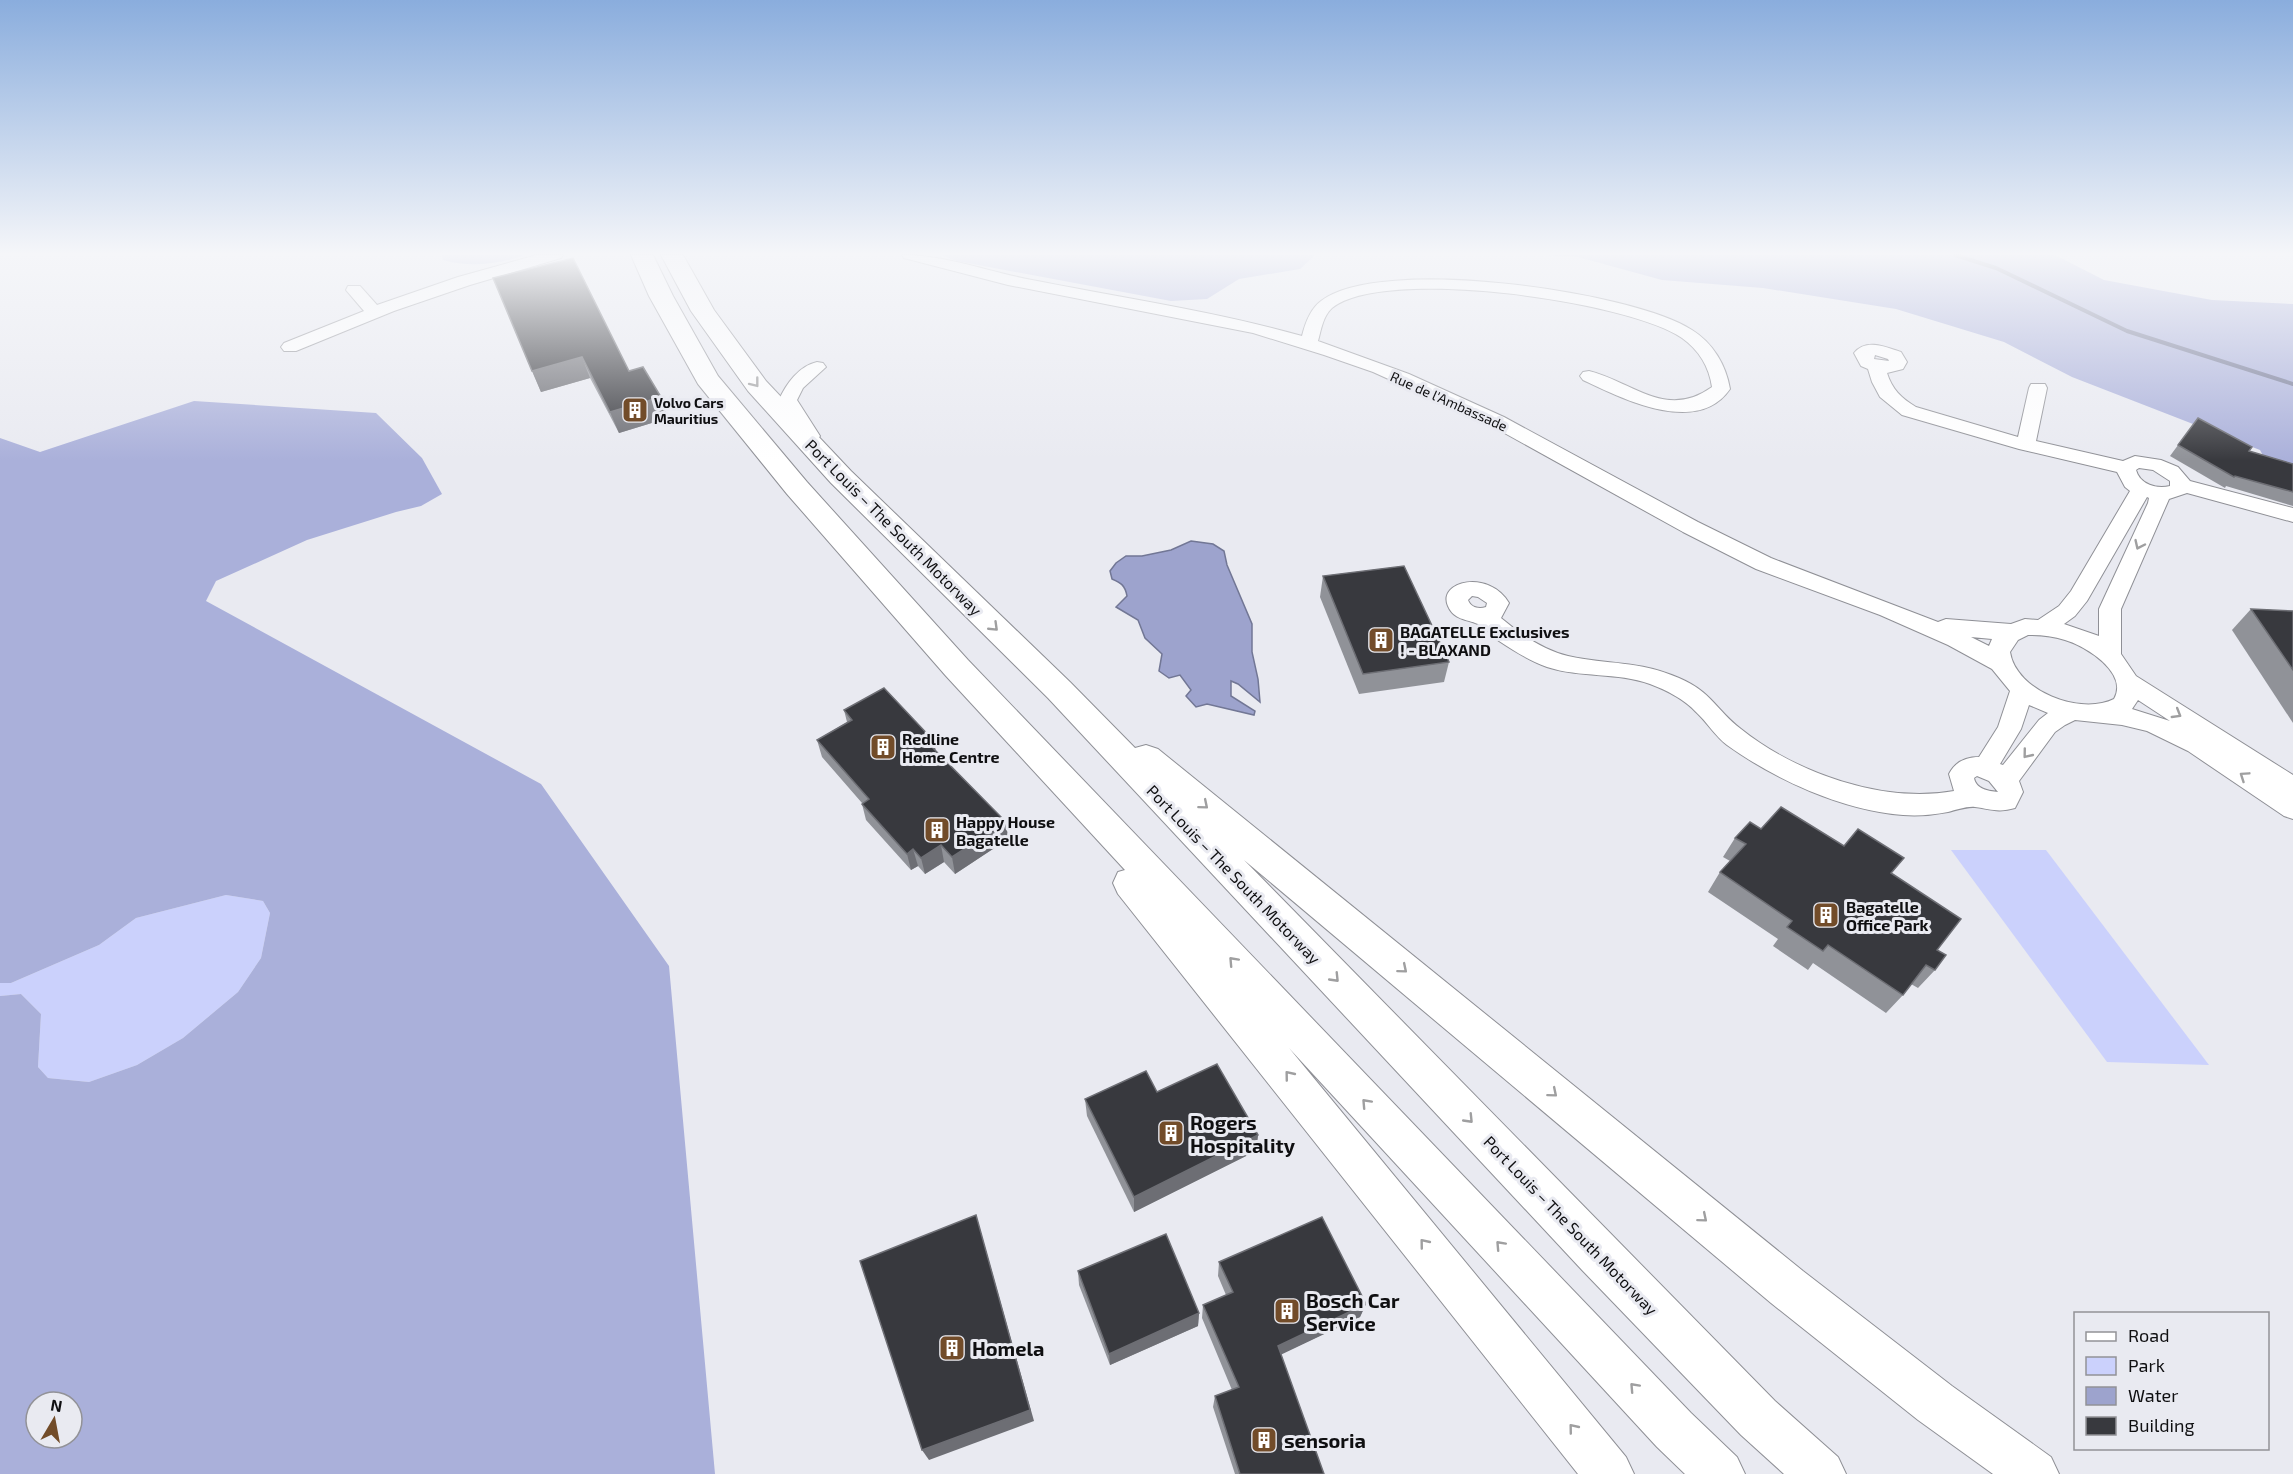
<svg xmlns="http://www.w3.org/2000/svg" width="2293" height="1474" viewBox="0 0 2293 1474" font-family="'Exo 2',sans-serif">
	<rect width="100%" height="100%" fill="#e9eaf1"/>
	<!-- green -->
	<g fill="#cbd1fc">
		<polygon points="1951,850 2046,850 2209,1065 2107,1062"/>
		<polygon points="226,895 263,901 270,913 261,958 238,992 183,1038 137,1065 89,1082 48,1078 38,1067 41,1014 21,994 0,996 0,983 11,983 99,945 136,918"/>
	</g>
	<!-- forest -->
	<g fill="#aab0da" fill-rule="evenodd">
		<path d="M442 255H525C499 264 470 268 443 260Z"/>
		<polygon points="941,255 1315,255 1300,269 1239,279 1207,299 1171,301 957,261"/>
		<polygon points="1540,255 2055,255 2104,280 2212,300 2293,304 2293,473 2270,469 2260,450 2072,377 2004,342 1896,309 1763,288 1662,280 1578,257"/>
		<path d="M194 401 376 413 422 458 442 494 421 506 396 512 307 540 216 581 206 601 541 784 669 966 715 1474H0V996L21 994 41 1014 38 1067 48 1078 89 1082 137 1065 183 1038 238 992 261 958 270 913 263 901 226 895 136 918 99 945 11 983H0V438L40 452ZM36 1402H72V1438H36Z"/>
	</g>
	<!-- water -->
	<path fill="#9da3cd" stroke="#727795" stroke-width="1.5" d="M1191 541 1213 544 1224 551 1227 565 1252 624V652L1258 679 1260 702 1238 684 1231 681V696L1255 711 1254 715 1207 704 1196 707 1186 696 1191 690 1180 675 1169 678 1159 671 1162 654 1145 638 1138 620 1116 607 1127 596C1125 585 1121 583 1112 579L1110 571 1116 563 1126 556H1142L1171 550Z"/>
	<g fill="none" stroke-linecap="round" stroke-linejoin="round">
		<!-- stream -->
		<polyline stroke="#727795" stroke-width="4" points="1955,255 1996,268 2127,331 2293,384"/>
		<!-- minor casing -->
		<g stroke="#8f9096" stroke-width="2">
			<g id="minor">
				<polygon points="537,255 563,255 561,258 470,285 394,311 296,351 284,351 281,347 284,343 364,311 346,290 348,286 360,286 377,305 458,277"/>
				<path d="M902 255C946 255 989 272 1032 280 1123 298 1213 311 1302 336 1305 324 1310 309 1321 301 1379 255 1632 291 1692 330 1713 343 1726 365 1730 389 1697 437 1621 398 1583 380L1580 376 1583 372 1589 371C1633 382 1666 420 1712 387 1709 367 1699 350 1682 338 1629 301 1384 266 1332 308 1323 316 1321 330 1318 341L1409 374 1504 417 1698 522 1771 558 1938 622 1946 619 2011 624 2025 619 2038 620 2059 606 2071 591 2130 491 2125 487 2117 472 2019 449 1902 415 1880 397 1872 382 1868 369 1861 366 1854 353C1866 338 1886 347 1901 352L1907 362 1903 369 1887 373C1892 389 1901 398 1916 407L2018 437 2029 388 2031 384H2045L2047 388 2036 441 2123 461 2135 456 2161 460 2178 467 2190 481 2293 508V522L2187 493 2169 499 2121 609V654L2136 676 2293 775V819L2284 816 2188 751 2147 731 2122 725 2075 720 2065 725 2055 732 2019 781 2023 792 2015 808C1999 813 1990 809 1975 807 1967 806 1956 810 1948 812 1933 815 1918 816 1903 815 1842 810 1776 780 1727 745 1715 736 1707 722 1696 712 1684 699 1666 690 1650 684 1617 672 1580 678 1547 667 1530 661 1514 651 1499 641 1493 636 1485 627 1478 624 1466 619 1454 620 1448 606 1437 581 1489 569 1509 603L1501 618C1520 634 1543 650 1568 656 1608 665 1638 660 1679 678 1712 692 1716 710 1741 729 1796 773 1884 804 1954 791L1949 774C1955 762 1966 757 1979 757L1998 727 2010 691 1992 669 1948 645 1880 615 1756 569 1683 532 1490 425 1373 372 1324 355 1253 333 1008 285 904 258ZM1875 355 1888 359 1889 361 1874 359ZM2139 468 2153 470 2170 481V486C2157 489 2140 485 2136 470ZM2147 497 2149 498 2148 503 2099 609V636L2064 624 2075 616 2087 601ZM1472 596 1478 597 1487 603 1486 607C1479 609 1471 608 1468 600ZM2028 635C2040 635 2053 636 2065 640 2086 646 2129 673 2114 699 2080 716 2016 691 2010 652L2018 640ZM1971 637 1992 639 1989 646ZM2138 700 2170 721 2132 709ZM2029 705 2048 713 2039 720 2003 765 2000 764 2021 729ZM1977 776 1989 781 1998 792C1988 791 1976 789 1974 778Z"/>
				<path d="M817 362 823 363 826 367 803 388 797 400 820 436 817 440H803L779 400C786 384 799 366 817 362Z"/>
			</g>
		</g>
		<!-- highway casing -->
		<g stroke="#8f9096" stroke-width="2">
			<g id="highway">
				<polygon points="631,255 653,255 673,296 718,376 807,482 968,660 1691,1413 1737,1457 1745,1474 1685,1474 1657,1447 1289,1048 1626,1457 1634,1474 1578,1474 1118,894 1113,883 1118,872 1125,870 946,676 787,494 698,384 649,296"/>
				<polygon points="661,255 683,255 714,310 766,381 851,471 1070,682 1135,748 1146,745 1158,749 1803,1271 1952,1386 2051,1457 2059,1474 1993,1474 1918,1420 1771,1303 1244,860 1775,1401 1838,1457 1846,1474 1784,1474 1741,1435 1582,1270 1048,698 831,483 748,391 691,311"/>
			</g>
		</g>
		<!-- minor -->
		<use href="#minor" fill="#fff" fill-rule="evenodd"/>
		<!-- highway -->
		<use href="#highway" fill="#fff" fill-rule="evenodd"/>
	</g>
	<!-- wall -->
	<g fill="#909298">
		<polygon points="493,278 629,371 668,418 619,433 590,378 541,392"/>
		<polygon points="2198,418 2249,451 2293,464 2293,506 2226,486 2225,488 2170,456"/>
		<polygon points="1323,576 1449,662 1444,682 1359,694 1320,597"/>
		<polygon points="2251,609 2293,611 2293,723 2232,630"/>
		<polygon points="844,710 936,751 1006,822 1008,839 955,874 944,862 925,874 918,866 911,870 866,820 862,804 862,803 822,757 817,740 847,722"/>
		<polygon points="1761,829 1904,858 1891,874 1937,950 1935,970 1918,988 1911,984 1903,995 1886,1013 1813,963 1808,970 1773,946 1778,939 1708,892 1720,872 1730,861 1723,857 1735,838"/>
		<polygon points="1157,1092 1258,1135 1256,1151 1134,1212 1087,1116 1085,1099"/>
		<polygon points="1219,1262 1366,1304 1360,1317 1281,1354 1324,1474 1235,1474 1213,1407 1215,1396 1232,1390 1202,1318 1203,1305 1226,1295 1218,1276"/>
		<polygon points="1078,1271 1199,1313 1198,1326 1110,1365 1079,1285"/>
	</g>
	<!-- shaded-wall -->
	<g fill="#6d6e74">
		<polygon points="582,357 590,378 541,392 532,371"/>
		<polygon points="661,397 668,418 619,433 610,412"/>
		<polygon points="934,741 937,758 929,744"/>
		<polygon points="1006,822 1008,839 955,874 952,857"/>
		<polygon points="941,845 944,862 925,874 921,858"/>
		<polygon points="913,849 918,866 911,870 907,854"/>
		<polygon points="1258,1135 1256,1151 1134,1212 1134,1197"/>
		<polygon points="976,1215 1034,1421 929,1460 922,1450"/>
		<polygon points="1366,1304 1360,1317 1274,1358 1278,1346"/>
		<polygon points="1199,1313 1198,1326 1110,1365 1109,1354"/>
	</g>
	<!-- building -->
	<g fill="#38393e" stroke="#6d6e74" stroke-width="1.5">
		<polygon points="573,258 629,371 643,367 661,397 610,412 582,357 532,371 493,278"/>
		<polygon points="2198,418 2252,447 2249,451 2293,464 2293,492 2235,476 2234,477 2178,445"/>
		<polygon points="1404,566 1449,662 1363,674 1323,576"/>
		<polygon points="2251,609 2293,611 2293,670"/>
		<polygon points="884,688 934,741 929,744 1006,822 952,857 941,845 921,858 913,849 907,854 862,804 869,799 817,740 852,720 844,710"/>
		<polygon points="1781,807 1844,846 1858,829 1904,858 1891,873 1961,919 1937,950 1946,955 1935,970 1926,965 1903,995 1828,945 1823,951 1787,927 1792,921 1720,872 1746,844 1735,838 1750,822 1761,829"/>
		<polygon points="1217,1064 1258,1135 1134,1197 1085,1099 1146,1071 1157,1092"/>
		<polygon points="976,1215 1030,1410 922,1450 860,1261"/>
		<polygon points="1322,1217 1366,1304 1278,1346 1324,1474 1240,1474 1215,1396 1239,1387 1203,1305 1233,1292 1219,1262"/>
		<polygon points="1166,1234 1199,1313 1109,1354 1078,1271"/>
	</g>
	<!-- one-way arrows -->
	<defs><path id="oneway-chevron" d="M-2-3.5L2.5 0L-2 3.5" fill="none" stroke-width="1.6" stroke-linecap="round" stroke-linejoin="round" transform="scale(1.5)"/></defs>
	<g stroke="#9f9fa0">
		<use href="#oneway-chevron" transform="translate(755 383) rotate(52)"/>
		<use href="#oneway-chevron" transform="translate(2139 545) rotate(115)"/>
		<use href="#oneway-chevron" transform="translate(994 627) rotate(44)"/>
		<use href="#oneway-chevron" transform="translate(2177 714) rotate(31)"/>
		<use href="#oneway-chevron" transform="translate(2027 754) rotate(129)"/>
		<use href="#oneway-chevron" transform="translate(2244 776) rotate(-146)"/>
		<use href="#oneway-chevron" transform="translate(1204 805) rotate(40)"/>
		<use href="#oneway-chevron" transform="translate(1233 961) rotate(-133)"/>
		<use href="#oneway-chevron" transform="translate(1403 969) rotate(40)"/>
		<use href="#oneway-chevron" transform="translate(1335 978) rotate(46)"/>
		<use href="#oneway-chevron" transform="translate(1289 1075) rotate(-129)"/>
		<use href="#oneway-chevron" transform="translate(1553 1093) rotate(40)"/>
		<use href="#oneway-chevron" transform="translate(1366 1103) rotate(-133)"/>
		<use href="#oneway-chevron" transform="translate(1469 1119) rotate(46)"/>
		<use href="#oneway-chevron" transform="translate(1703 1218) rotate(40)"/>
		<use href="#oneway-chevron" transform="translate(1424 1243) rotate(-129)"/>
		<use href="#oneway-chevron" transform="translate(1500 1245) rotate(-133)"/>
		<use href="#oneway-chevron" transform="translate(1634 1387) rotate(-133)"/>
		<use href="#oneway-chevron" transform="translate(1573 1428) rotate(-129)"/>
	</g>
	<!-- sky -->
	<linearGradient id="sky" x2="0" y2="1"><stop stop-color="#8aaddd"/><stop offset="0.55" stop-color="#f5f6f9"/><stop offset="1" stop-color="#f5f6f9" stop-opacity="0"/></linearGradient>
	<rect width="2293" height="461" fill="url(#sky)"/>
	<!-- icons -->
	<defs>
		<g id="building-square" transform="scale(1.35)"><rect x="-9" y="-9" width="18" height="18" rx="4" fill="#724c29" stroke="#e9eaf1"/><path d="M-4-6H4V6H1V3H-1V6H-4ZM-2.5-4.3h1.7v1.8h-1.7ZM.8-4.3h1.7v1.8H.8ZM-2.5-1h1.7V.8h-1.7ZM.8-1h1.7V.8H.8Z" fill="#fff"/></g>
	</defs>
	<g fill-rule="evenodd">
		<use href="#building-square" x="635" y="410"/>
		<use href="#building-square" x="1381" y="640"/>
		<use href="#building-square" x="883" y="747"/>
		<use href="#building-square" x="937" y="830"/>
		<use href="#building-square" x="1826" y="915"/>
		<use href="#building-square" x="1171" y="1133"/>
		<use href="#building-square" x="1287" y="1311"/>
		<use href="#building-square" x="952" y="1348"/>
		<use href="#building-square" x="1264" y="1440"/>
	</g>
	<g text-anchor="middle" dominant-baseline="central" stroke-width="6" stroke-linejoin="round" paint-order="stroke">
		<!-- far-street labels -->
		<g font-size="14" fill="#0f0f11" stroke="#e9eaf1">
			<text transform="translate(1449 401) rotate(24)">Rue de l'Ambassade</text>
		</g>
		<!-- far-poi labels -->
		<g font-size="14" font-weight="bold" fill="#0f0f11" stroke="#e9eaf1" text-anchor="start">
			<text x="654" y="402">Volvo Cars<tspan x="654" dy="16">Mauritius</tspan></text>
		</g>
		<!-- street labels -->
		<g font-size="16" fill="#0f0f11" stroke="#e9eaf1">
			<text transform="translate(894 527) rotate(45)">Port Louis – The South Motorway</text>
			<text transform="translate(1234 874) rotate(46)">Port Louis – The South Motorway</text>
			<text transform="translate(1571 1225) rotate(46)">Port Louis – The South Motorway</text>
		</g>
		<!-- poi labels -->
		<g font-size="16" font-weight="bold" fill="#0f0f11" stroke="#e9eaf1" text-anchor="start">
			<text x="1400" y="631">BAGATELLE Exclusives<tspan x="1400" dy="18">! - BLAXAND</tspan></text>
			<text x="902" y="738">Redline<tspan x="902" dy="18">Home Centre</tspan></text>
			<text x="956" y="821">Happy House<tspan x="956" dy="18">Bagatelle</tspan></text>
			<text x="1846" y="906">Bagatelle<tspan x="1846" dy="18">Office Park</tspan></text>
		</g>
		<!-- near-poi labels -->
		<g font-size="20" font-weight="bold" fill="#0f0f11" stroke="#e9eaf1" text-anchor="start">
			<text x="1190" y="1122">Rogers<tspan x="1190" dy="23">Hospitality</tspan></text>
			<text x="1306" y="1300">Bosch Car<tspan x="1306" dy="23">Service</tspan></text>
			<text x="972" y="1348">Homela</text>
			<text x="1284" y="1440">sensoria</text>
		</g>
	</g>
	<!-- legend -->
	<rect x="2074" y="1312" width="195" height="138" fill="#e9eaf1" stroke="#929297" stroke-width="1.5"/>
	<rect x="2086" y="1332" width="30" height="9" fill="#ffffff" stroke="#929297" stroke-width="1.5"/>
	<text x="2128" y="1342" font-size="18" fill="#0f0f11">Road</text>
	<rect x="2086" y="1357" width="30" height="18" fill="#cbd1fc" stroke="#929297" stroke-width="1.5"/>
	<text x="2128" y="1372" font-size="18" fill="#0f0f11">Park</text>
	<rect x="2086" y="1387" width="30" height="18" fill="#9da3cd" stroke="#929297" stroke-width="1.5"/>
	<text x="2128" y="1402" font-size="18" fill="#0f0f11">Water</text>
	<rect x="2086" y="1417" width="30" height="18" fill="#38393e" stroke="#929297" stroke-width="1.5"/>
	<text x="2128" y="1432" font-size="18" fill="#0f0f11">Building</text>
	<!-- north arrow -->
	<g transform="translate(54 1420) rotate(10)"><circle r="28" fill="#e9eaf1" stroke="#929297" stroke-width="1.5"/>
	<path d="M0-4.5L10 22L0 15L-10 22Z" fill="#724c29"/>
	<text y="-9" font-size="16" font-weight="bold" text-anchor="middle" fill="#0f0f11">N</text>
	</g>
</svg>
